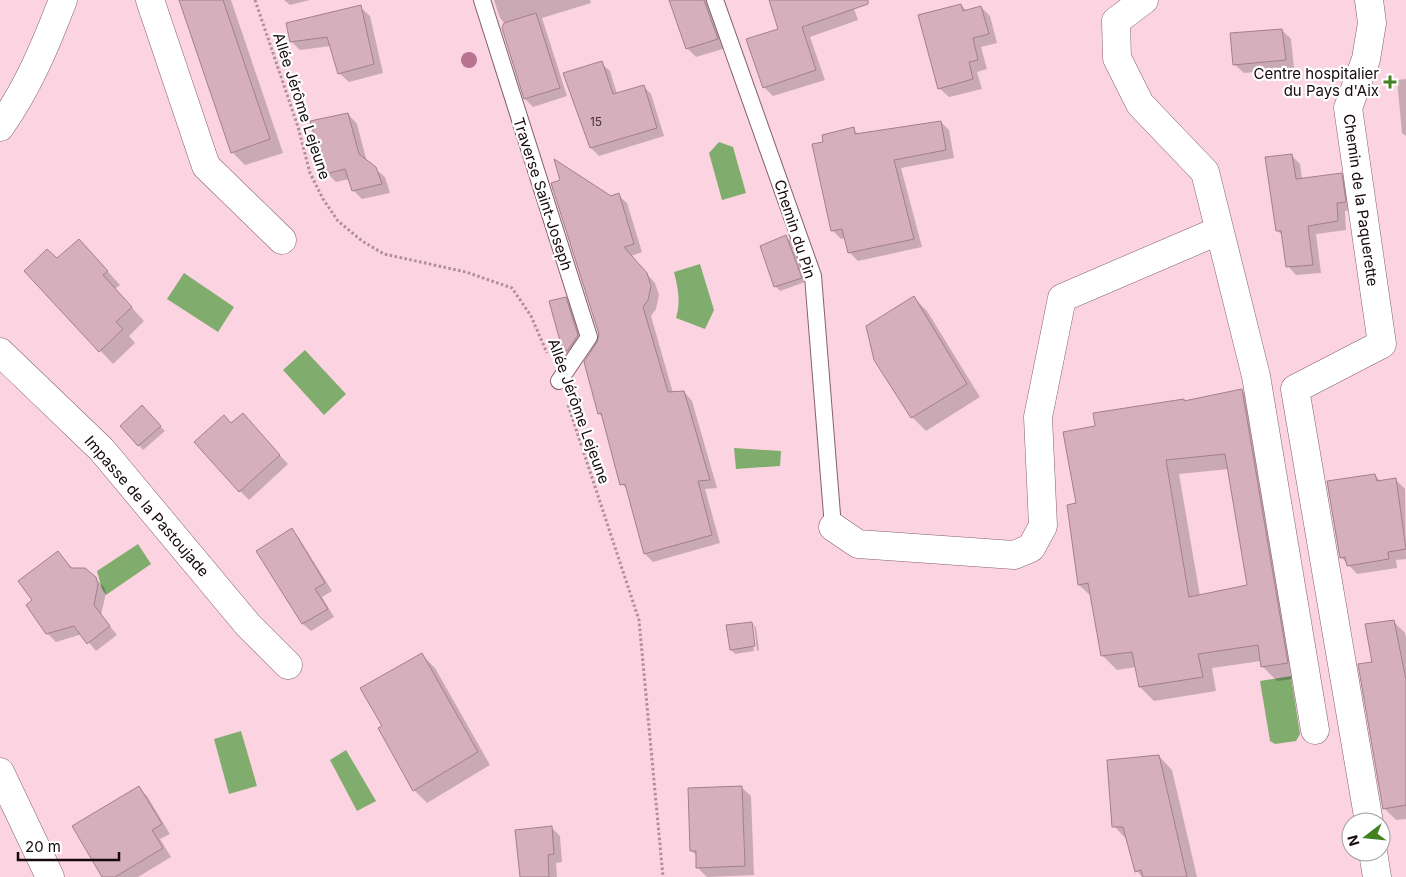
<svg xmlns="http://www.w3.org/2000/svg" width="1406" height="877" viewBox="0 0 1406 877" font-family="Inter,sans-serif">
	<rect width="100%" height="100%" fill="#fcd4e1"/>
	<!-- water -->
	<g fill="#80ac6d">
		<polygon points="719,142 733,147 746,193 722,200 709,153"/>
		<path d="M700 264 714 310 705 329 676 318C681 302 678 288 674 272Z"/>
		<polygon points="184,273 234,307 218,332 167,299"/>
		<polygon points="305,350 346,394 324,415 283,370"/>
		<polygon points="734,448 781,451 780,466 736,469"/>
		<polygon points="138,544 151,564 106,595 102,589 97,571"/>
		<polygon points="1291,676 1300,734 1296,741 1275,744 1270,741 1260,681"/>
		<polygon points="241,731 257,786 229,794 214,739"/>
		<polygon points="346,750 376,801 357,811 330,760"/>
	</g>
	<!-- shadow -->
	<g fill="#0003" fill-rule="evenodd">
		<polygon points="181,0 231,0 283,153 245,165 232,152"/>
		<polygon points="284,0 310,0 290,5"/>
		<polygon points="494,0 590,0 591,3 542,18 567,96 533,107 525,99 503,29 505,24 500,18"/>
		<polygon points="670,0 709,0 726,48 696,57 687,48"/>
		<polygon points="770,0 851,0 858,20 810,37 825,80 773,96 764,87 779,29"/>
		<polygon points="961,5 967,11 981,7 990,16 997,43 981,47 987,69 977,72 982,89 949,97 939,88"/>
		<polygon points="360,7 370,16 383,73 349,82 339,73 331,46 300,50 291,41"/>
		<polygon points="1282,30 1291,39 1294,68 1244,73 1234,64"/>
		<polygon points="601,63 610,71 617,94 643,86 651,94 664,136 599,156 591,148"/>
		<polygon points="1406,79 1406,136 1402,133 1397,80"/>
		<polygon points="348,114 357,124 367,162 385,177 390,193 362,199 353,190 349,179 336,182 327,173"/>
		<polygon points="941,122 949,130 954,158 901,168 922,247 858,261 849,252 846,238 841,239 833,231 813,145 825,143 853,129 859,135"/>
		<polygon points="1291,155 1300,164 1302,179 1341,174 1350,183 1354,210 1345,211 1346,230 1316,234 1321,273 1296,275 1288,266 1284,237 1277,230"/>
		<polygon points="618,195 627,203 642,252 631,256 655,283 659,295 656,309 651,316 673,393 684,392 692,401 717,488 705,489 720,543 653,562 645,554 628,490 622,484 603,418 599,413 599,343 611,197"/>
		<polygon points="786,237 791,241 805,282 780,291 775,286"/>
		<polygon points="92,254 120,285 115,289 144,321 129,336 135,343 113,364 25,271 57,260"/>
		<polygon points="565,298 570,303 582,340 568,355 564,351"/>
		<polygon points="914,298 927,311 980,397 926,431 912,417 875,359"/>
		<path d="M1242 390 1256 405 1302 678 1277 681 1262 666 1261 661 1212 668 1216 691 1154 701 1140 687 1136 667 1117 670 1102 655 1092 597 1079 585 1068 506 1077 504 1096 427 1183 400 1185 402ZM1229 469 1249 586 1200 596 1179 474Z"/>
		<polygon points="142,407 165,431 143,450 122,426"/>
		<polygon points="232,424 251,424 288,464 249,500 240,491"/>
		<polygon points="1375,475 1381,482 1396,480 1405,489 1406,559 1396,560 1397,568 1357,574 1341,557"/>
		<polygon points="292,530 299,538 332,591 322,597 334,617 311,631 303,624 258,551"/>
		<polygon points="58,552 73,569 95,578 104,587 106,593 101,615 117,635 96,651 82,634 56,642 47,633 33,601"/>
		<polygon points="1393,621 1405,633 1406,638 1406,819 1396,820 1384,808 1373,663"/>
		<polygon points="751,623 756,627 759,650 757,651 754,626 751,626 754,651 735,654 731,650"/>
		<polygon points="422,655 435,668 490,765 427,803 414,790 383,726"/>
		<polygon points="1159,756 1172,770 1197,877 1142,877 1137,871 1127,840 1114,826"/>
		<polygon points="741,787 751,796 754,875 707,877 698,868 697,856 691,850"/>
		<polygon points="138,788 147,796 170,834 160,839 171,857 138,877 104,877"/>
		<polygon points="551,827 560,836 562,862 556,863 557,877 521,877"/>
	</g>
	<!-- building -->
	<g fill="#d6afbd" stroke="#a37f8c" fill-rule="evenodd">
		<polygon points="179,0 223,0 270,139 231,153"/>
		<polygon points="669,0 704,0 718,39 686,49"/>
		<polygon points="769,0 868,0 868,4 802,27 816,70 763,88 746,39 778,29"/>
		<polygon points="961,4 963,11 981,6 989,34 973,38 978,60 969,62 973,79 938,89 918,15"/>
		<polygon points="361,5 374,64 338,74 327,37 290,42 286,23"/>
		<polygon points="536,13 560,88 524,99 502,28 504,23"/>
		<polygon points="1282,29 1286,60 1233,65 1230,33"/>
		<polygon points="602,61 613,94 644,85 657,128 590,148 563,73"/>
		<polygon points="348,113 359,154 376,167 382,184 352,191 345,169 326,174 310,121"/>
		<polygon points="941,121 946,150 894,160 914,239 848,253 842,229 831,231 812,144 823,142 822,135 854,127 855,134"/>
		<polygon points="1292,154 1296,179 1342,173 1346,202 1337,203 1338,221 1308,226 1313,265 1286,267 1281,231 1276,231 1265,157"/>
		<polygon points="554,159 611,196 619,193 634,244 624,247 647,273 651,286 648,300 643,307 668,392 684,391 710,480 698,481 712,535 644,554 625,484 620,485 601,413 598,414 584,362 597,342 599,334 551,183 560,180"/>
		<polygon points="786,235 802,278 774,287 760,246"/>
		<polygon points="79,239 108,271 103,275 132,307 116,322 123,329 99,352 24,271 47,249 57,258"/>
		<polygon points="914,296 967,384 911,418 874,360 866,326"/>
		<polygon points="566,297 578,335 568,350 563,352 549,301"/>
		<path d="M1242 389 1288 663 1261 667 1258 645 1198 654 1203 677 1139 687 1132 652 1101 656 1088 583 1078 585 1067 505 1076 503 1063 432 1095 426 1093 413 1184 399V401ZM1225 454 1247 585 1189 597 1166 460Z"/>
		<polygon points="142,405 161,426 138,446 120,426"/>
		<polygon points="243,413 280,455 239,492 194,442 224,415 231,423"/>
		<polygon points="1375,474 1377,481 1396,478 1406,549 1388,552 1389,559 1347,566 1345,557 1340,558 1327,481"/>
		<polygon points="292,528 325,583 315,589 328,609 302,624 256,551"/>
		<polygon points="58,551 71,568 85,568 96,577 98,584 94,605 110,626 87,644 74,626 46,634 26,605 32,600 18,581"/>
		<polygon points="1394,620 1406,680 1406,805 1383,809 1358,664 1372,662 1365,624"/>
		<polygon points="752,622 755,646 730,650 726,625"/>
		<polygon points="422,653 478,752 413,791 378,728 382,726 360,688"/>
		<polygon points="1159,755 1187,877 1143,877 1141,870 1135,872 1123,827 1112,827 1107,760"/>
		<polygon points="139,786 162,824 152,830 163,848 115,877 102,877 72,826"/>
		<polygon points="742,786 745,866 696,868 696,851 690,851 688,788"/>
		<polygon points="552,826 554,854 548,855 549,877 520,877 515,830"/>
	</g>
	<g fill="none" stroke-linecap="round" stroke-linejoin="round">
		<!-- lane casing -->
		<g stroke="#83616d" stroke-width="18">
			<g id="lane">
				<polyline points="482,0 589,337 559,381"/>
				<polyline points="715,0 813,276 833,527"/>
			</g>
		</g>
		<!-- street casing -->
		<g stroke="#83616d" stroke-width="29">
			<g id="street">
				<polyline points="150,0 206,166 282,240"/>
				<polyline points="1144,0 1116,21 1117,58 1140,104 1205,172 1256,376 1315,730"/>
				<polyline points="0,352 102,450 248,625 288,665"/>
				<polyline points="833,527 858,544 1014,555 1031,548 1043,526 1038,417 1062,298 1218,231"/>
				<polyline points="0,772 50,877"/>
				<polyline points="1369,822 1295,389 1382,344 1348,108 1366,59 1372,23 1369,0"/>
				<polyline points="1373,852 1377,877"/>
			</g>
		</g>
		<!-- secondary casing -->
		<g stroke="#83616d" stroke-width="29">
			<path id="secondary" d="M0 127C28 88 46 44 63 0"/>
		</g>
		<!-- path -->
		<g stroke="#ad8f99" stroke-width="3" stroke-dasharray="2.5 2.5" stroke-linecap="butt">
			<polyline points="255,0 298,127 310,173 323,199 338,221 362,241 384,254 466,272 512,288 531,316 547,353"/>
			<polyline points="568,405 639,620 663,877"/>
		</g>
		<!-- lane -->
		<use href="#lane" stroke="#fff" stroke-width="16"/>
		<!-- street -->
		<use href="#street" stroke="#fff" stroke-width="28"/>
		<!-- secondary -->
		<use href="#secondary" stroke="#fff" stroke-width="28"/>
	</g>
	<!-- trees -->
	<circle fill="#b77491" cx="469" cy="60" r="8"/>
	<!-- markers -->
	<path fill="#438120" stroke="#fff" stroke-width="2" d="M1387.5 74.5h5v5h5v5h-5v5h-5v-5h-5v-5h5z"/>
	<g text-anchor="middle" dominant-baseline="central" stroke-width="4.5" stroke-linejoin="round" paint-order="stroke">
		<!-- number labels -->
		<g font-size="12" fill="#453239">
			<text x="596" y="121">15</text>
		</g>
		<!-- poi labels -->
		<g font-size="15" fill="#15090d" stroke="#fff" text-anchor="end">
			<text x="1379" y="73">Centre hospitalier<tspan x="1379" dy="17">du Pays d'Aix</tspan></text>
		</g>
		<!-- street labels -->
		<g font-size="15" fill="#15090d" stroke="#fff">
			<text transform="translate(302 106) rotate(72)">Allée Jérôme Lejeune</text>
			<text transform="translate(543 194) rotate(72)">Traverse Saint-Joseph</text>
			<text transform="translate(1361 200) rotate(82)">Chemin de la Paquerette</text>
			<text transform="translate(795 229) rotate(72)">Chemin du Pin</text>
			<text transform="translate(579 411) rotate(70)">Allée Jérôme Lejeune</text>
			<text transform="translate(147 506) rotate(49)">Impasse de la Pastoujade</text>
		</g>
	</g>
	<!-- north arrow -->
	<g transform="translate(1366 837) rotate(254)"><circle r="24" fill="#ffffff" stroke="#a19d9e"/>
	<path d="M0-4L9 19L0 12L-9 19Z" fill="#438120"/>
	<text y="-8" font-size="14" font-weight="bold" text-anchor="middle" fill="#15090d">N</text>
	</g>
	<!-- scale -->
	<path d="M18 852v8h101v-8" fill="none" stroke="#15090d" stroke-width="2.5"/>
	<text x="25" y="852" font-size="15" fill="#15090d" stroke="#ffffff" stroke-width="4" paint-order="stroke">20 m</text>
</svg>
